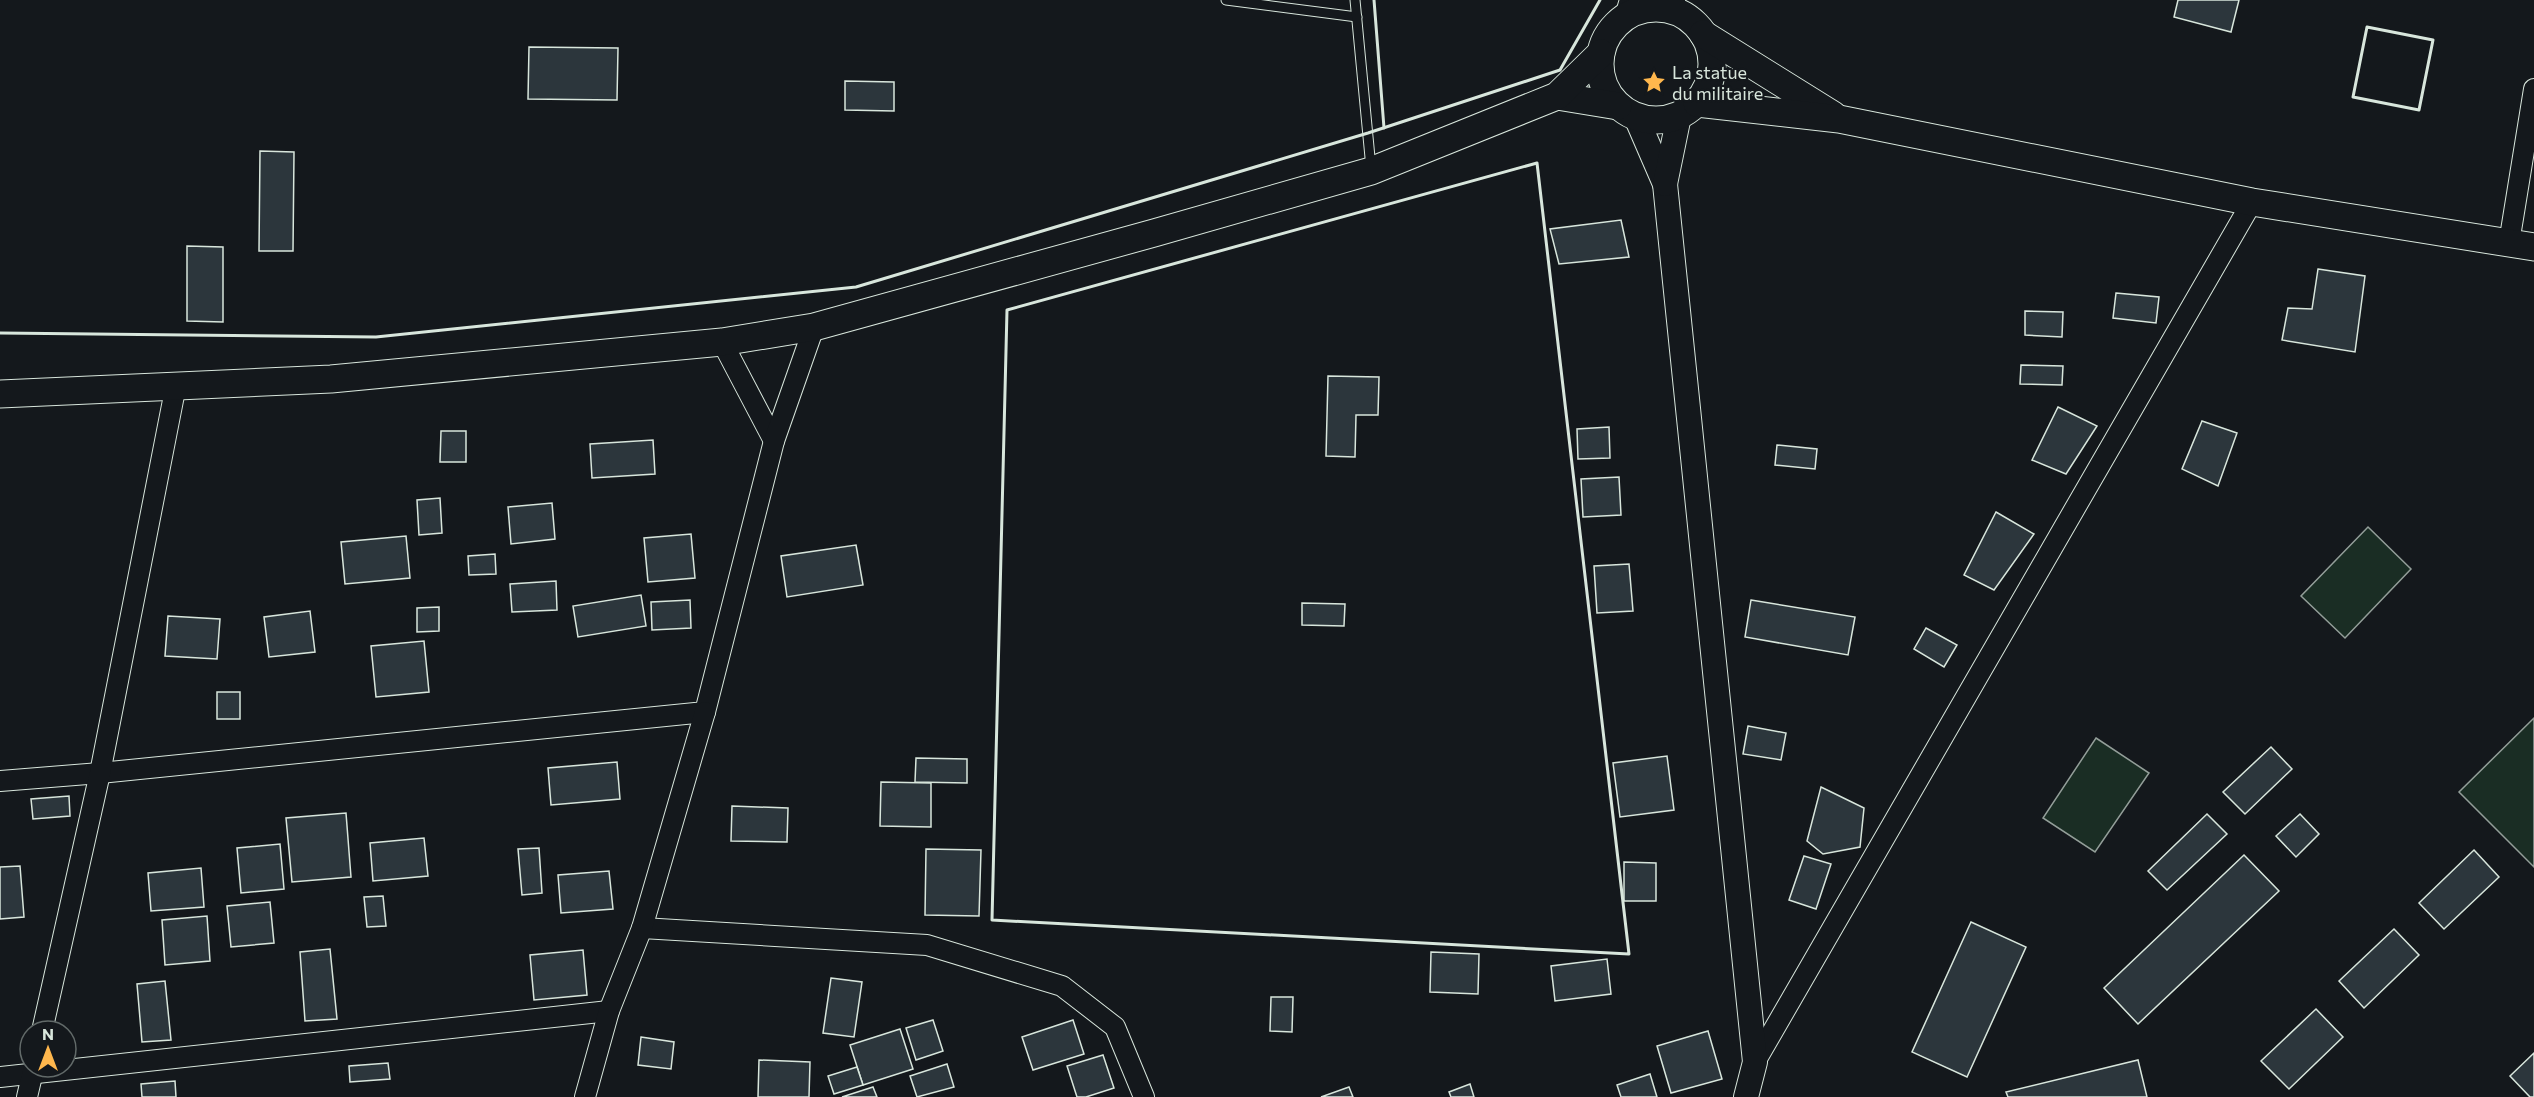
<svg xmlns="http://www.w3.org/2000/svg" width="2534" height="1097" viewBox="0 0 2534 1097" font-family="Commissioner,sans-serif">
	<rect width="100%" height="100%" fill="#14181c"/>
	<!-- green -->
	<g fill="#1a2d24" stroke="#939e99" stroke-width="1.5">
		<polygon points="2368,527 2411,569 2345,638 2301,596"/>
		<polygon points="2534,718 2534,867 2459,792"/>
		<polygon points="2096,738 2149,773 2095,852 2043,818"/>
	</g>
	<!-- building -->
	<g fill="#2c363c" stroke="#d8e6dc" stroke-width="1.5">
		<polygon points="2178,0 2239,0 2231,32 2174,17"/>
		<polygon points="529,47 618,48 617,100 528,99"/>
		<polygon points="845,81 894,82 894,111 845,110"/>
		<polygon points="260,151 294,152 293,251 259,251"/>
		<polygon points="1621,220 1629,257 1559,264 1550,229"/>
		<polygon points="187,246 223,247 223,322 187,321"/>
		<polygon points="2318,269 2365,276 2355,352 2282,340 2288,308 2312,309"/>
		<polygon points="2116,293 2159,297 2156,323 2113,318"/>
		<polygon points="2025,311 2063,312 2062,337 2025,335"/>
		<polygon points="2021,365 2063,366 2062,385 2020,384"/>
		<polygon points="1328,376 1379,377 1378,415 1356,415 1355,457 1326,456"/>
		<polygon points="2058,407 2097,426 2066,474 2032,460"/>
		<polygon points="2202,421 2237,433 2218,486 2182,469"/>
		<polygon points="1609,427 1610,458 1578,459 1577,429"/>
		<polygon points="441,431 466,431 466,462 440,462"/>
		<polygon points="653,440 655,474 592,478 590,444"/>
		<polygon points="1777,445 1817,449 1815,469 1775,465"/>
		<polygon points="1619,477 1621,515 1583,517 1581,479"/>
		<polygon points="440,498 442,533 419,535 417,500"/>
		<polygon points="552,503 555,539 511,544 508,507"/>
		<polygon points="1996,512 2034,534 1994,590 1964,575"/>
		<polygon points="691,534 695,578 648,582 644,538"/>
		<polygon points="406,536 410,578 345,584 341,542"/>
		<polygon points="856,545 863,585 787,597 781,556"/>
		<polygon points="495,554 496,574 469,575 468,556"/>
		<polygon points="1629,564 1633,611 1597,613 1594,566"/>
		<polygon points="556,581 557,610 512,612 510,584"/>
		<polygon points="641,595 646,626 578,637 573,606"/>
		<polygon points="690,600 691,628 652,630 651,602"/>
		<polygon points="1751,600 1855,617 1848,655 1745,637"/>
		<polygon points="1302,603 1345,604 1344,626 1302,625"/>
		<polygon points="439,607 439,631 417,632 417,608"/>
		<polygon points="310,611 315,652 269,657 264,617"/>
		<polygon points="168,616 220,619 217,659 165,656"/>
		<polygon points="1926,628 1957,645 1944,667 1914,649"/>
		<polygon points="424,641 429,692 376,697 371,646"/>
		<rect x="217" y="692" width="23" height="27"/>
		<polygon points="1748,726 1786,733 1781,760 1743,754"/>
		<polygon points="2271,747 2292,769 2245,814 2223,792"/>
		<polygon points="1667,756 1674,810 1620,817 1613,763"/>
		<polygon points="916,758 967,759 967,783 915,782"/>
		<polygon points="617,762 620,799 551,805 548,768"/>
		<polygon points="881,782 931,783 931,827 880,826"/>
		<polygon points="1821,787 1864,808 1860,847 1823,854 1807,841"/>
		<polygon points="69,796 70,816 33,819 31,799"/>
		<polygon points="732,806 788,808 787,842 731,841"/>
		<polygon points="346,813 351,877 292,882 286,818"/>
		<polygon points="2207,814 2227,834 2167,890 2148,871"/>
		<polygon points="2300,814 2319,834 2296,857 2276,836"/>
		<polygon points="424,838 428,876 373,881 370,843"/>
		<polygon points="280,844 284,889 241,893 237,848"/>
		<polygon points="539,848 542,893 522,895 518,849"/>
		<polygon points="926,849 981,850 979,916 925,915"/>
		<polygon points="2474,850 2499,877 2444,929 2419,903"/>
		<polygon points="2244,855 2279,891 2138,1024 2104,988"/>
		<polygon points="1804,856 1831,864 1816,909 1789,900"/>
		<polygon points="1624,862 1656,863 1656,901 1624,901"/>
		<polygon points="20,866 24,917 0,919 0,867"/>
		<polygon points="201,868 204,907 151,911 148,873"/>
		<polygon points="609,871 613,909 561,913 558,875"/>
		<polygon points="383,896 386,926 367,927 364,897"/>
		<polygon points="270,902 274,943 231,947 227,906"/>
		<polygon points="207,916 210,961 165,965 162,920"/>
		<polygon points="1971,922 2026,947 1967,1077 1912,1052"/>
		<polygon points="2394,929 2419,955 2364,1008 2339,981"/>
		<polygon points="330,949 337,1019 305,1021 300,952"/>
		<polygon points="583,950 587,995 534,1000 530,955"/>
		<polygon points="1431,952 1479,954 1478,994 1430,992"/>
		<polygon points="1607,959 1611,994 1555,1001 1551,966"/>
		<polygon points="831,978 862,982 854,1037 823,1033"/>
		<polygon points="165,981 171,1040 142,1042 137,984"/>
		<polygon points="1271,997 1293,997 1292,1032 1270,1031"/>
		<polygon points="2316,1009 2343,1037 2289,1089 2261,1061"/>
		<polygon points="933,1020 943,1051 916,1060 906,1028"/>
		<polygon points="1073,1020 1084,1054 1033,1070 1022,1037"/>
		<polygon points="900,1029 913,1069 863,1085 850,1045"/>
		<polygon points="1708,1031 1722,1079 1671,1093 1657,1046"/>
		<polygon points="641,1037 674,1042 671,1069 638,1065"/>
		<polygon points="2534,1053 2534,1097 2530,1097 2510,1076"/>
		<polygon points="1103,1055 1114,1088 1086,1097 1077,1097 1067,1066"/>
		<polygon points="759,1060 810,1062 809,1097 758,1097"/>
		<polygon points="2138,1060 2147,1097 2008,1097 2006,1092"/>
		<polygon points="388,1063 390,1079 350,1082 349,1066"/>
		<polygon points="947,1064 954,1087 917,1097 910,1076"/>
		<polygon points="857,1067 863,1085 834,1094 828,1076"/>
		<polygon points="1650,1074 1657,1097 1621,1097 1617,1085"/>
		<polygon points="175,1081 176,1097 142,1097 141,1084"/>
		<polygon points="1470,1084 1474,1097 1451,1097 1449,1092"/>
		<polygon points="873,1087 877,1097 842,1097"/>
		<polygon points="1349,1087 1353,1097 1321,1097"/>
	</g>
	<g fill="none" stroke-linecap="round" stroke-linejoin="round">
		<!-- service casing -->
		<g stroke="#d8e6dc" stroke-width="11">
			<g id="service">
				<polyline points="1226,0 1357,17"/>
				<polyline points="1355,0 1371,168"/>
			</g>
		</g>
		<!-- minor casing -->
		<g stroke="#d8e6dc" stroke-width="22">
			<g id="minor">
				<polyline points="2509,243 2534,89"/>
				<polyline points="722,342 774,441"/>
				<polyline points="0,781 100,773 705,712 774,441 814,327"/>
				<polyline points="642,928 927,945 1062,986 1115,1027 1144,1097"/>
				<polyline points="42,1031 100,773 176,385"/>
				<polyline points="1755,1062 2252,202"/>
				<polyline points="0,1077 609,1011"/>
				<polyline points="27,1097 34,1067"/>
				<polyline points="585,1097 609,1011 642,928 705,712"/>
			</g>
		</g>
		<!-- tertiary casing -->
		<g stroke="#d8e6dc" stroke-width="26">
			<g id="tertiary">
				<polyline points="1672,11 1673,0"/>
				<polyline points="1627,17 1632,0"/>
				<polyline points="1636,117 1665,184 1755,1062 1746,1097"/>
				<polyline points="1665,184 1679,116"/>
			</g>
		</g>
		<!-- secondary casing -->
		<g stroke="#d8e6dc" stroke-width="29">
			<g id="secondary">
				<circle cx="1656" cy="64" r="56"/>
				<polyline points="1703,34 1833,115"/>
				<polyline points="1557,96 1618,106"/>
				<polyline points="1697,103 1839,119 2252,202 2534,247"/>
				<polyline points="0,394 331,379 722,342 814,327 1154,233 1371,171 1557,96 1601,53"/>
			</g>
		</g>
		<!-- service -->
		<use href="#service" stroke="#14181c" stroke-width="9"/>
		<!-- minor -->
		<use href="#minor" stroke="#14181c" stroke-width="20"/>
		<!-- tertiary -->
		<use href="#tertiary" stroke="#14181c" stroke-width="24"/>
		<!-- secondary -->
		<use href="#secondary" stroke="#14181c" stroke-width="27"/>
		<!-- wall -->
		<g stroke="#d8e6dc" stroke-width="3">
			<polyline points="1374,0 1384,128"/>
			<polygon points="2367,27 2433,40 2419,110 2353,97"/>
			<polygon points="1537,163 1629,954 992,920 1007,310"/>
			<polyline points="0,333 376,337 856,287 1368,133 1560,70 1600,0"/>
		</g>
	</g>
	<!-- icons -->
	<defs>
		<g id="sight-bare" transform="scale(1.8)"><path d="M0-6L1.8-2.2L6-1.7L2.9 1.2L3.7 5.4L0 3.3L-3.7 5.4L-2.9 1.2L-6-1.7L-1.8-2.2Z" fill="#ffb74d" stroke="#14181c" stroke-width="2.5" paint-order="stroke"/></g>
	</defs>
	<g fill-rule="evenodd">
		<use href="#sight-bare" x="1654" y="82"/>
	</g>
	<g text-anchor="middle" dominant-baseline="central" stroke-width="4.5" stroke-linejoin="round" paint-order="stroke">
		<!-- poi labels -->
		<g font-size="18" fill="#d8e6dc" stroke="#14181c" text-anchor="start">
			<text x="1672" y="72">La statue<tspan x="1672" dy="21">du militaire</tspan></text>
		</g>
	</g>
	<!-- north arrow -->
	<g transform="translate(48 1049)"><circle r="28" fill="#14181c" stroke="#626a69" stroke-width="1.5"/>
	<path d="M0-4.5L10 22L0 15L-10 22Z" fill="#ffb74d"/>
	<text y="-9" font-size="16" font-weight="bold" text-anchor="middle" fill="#d8e6dc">N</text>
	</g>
</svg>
